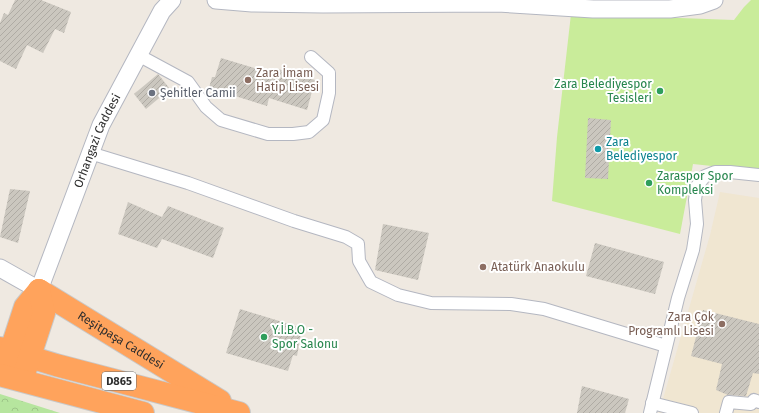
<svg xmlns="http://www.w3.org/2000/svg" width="759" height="413" viewBox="0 0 759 413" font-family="'Fira Sans',sans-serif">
	<defs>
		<pattern id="park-crowns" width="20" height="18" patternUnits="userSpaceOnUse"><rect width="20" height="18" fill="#b6e59e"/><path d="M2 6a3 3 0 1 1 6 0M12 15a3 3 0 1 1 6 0" fill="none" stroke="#9dc588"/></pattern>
		<pattern id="building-hatch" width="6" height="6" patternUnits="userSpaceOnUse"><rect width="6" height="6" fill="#cbc7bf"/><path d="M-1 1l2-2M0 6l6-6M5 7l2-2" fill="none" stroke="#afaba4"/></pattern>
	</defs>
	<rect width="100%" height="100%" fill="#efe9e1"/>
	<!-- education -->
	<polygon fill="#f0e6d1" points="720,192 759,198 759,413 659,413 710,235"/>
	<!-- park -->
	<polygon fill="url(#park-crowns)" points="0,394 60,413 0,413"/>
	<!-- pitch -->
	<polygon fill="#c9ec9a" points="751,0 759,0 759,171 693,164 680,234 552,201 557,137 571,14 734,20 744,7"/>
	<!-- building -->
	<g fill="url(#building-hatch)">
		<polygon points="15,0 41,0 71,12 64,33 55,29 43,53 27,45 16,69 0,61 0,23 4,13 8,15"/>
		<polygon points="221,58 274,74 275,68 315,80 307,110 269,98 267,106 209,88 212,77 215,77"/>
		<polygon points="158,74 170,89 146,109 134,94"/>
		<polygon points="588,118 611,120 608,179 585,178"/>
		<polygon points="10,189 30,191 18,243 0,237"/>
		<polygon points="128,202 162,217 168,206 224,228 213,258 162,239 157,248 118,234"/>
		<polygon points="383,224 429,233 418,280 375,270"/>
		<polygon points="595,243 664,262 655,294 586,276"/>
		<polygon points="240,309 302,328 297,356 293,355 288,371 226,353"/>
		<polygon points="703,310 759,324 759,374 753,373 746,396 728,395 716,390 722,364 691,356"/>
		<polygon points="582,386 629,399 625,413 577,413"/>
	</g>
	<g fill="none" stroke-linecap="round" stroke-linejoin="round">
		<!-- street casing -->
		<g stroke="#b4b7c1" stroke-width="14">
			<g id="street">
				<polyline points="138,55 188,82 206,107 221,120 268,134 293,134 309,132 323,120 329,93 329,73 311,57"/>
				<polyline points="90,153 188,183 294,221 346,237 358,244 359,261 371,282 398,295 431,303 511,304 544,309 666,346"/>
				<polyline points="652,403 692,413"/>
				<polyline points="650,413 678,298 693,250 697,224 695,200 697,186 705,176 715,172 730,172 759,175"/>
				<polyline points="726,413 729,402 751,404 754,400 759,402"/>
			</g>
		</g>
		<!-- secondary casing -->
		<g stroke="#b4b7c1" stroke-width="19">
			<g id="secondary">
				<polyline points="216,0 252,3 323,4 498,3 593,9 670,9 700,5 714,0"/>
				<path id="s1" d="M0 268 39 290 101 125 162 11 172 0"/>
			</g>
		</g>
		<!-- highway casing -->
		<g stroke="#c9c9c9" stroke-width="24">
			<g id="highway">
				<path id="s2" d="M39 290 220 401"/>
				<polyline points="0,348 56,365 239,413"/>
				<polyline points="6,365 25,307 39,290"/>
				<polyline points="25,371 44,313 39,290"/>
				<polyline points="0,375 143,413"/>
			</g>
		</g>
		<!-- street -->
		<use href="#street" stroke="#fff" stroke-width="12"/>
		<!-- secondary -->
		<use href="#secondary" stroke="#fff" stroke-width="17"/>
		<!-- highway -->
		<use href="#highway" stroke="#ffa35c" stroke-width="22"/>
	</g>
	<!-- markers -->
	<g fill="#8d6e63" stroke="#fff" stroke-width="1.5">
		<circle cx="248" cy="80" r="4"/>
		<circle cx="483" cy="267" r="4"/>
		<circle cx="722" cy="324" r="4"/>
	</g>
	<g fill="#2e9e5b" stroke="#fff" stroke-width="1.5">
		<circle cx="660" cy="91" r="4"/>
		<circle cx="649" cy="183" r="4"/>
		<circle cx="264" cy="337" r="4"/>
	</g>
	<circle fill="#6b7280" stroke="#fff" stroke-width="1.5" cx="152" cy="93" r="4"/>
	<circle fill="#0f9aa8" stroke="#fff" stroke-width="1.5" cx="598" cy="149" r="4"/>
	<g text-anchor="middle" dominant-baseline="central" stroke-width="4" stroke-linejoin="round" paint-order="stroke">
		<!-- shield labels -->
		<rect fill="#fff" stroke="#6d6d6d" stroke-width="1" x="102" y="372" width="34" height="18" rx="3"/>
		<g font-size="11" font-weight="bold" fill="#2e2e2e">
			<text x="119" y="381">D865</text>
		</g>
		<!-- education labels -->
		<g font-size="12" fill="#785e54" stroke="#fff" text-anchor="start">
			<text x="256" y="73">Zara İmam<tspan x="256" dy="14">Hatip Lisesi</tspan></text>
			<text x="491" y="267">Atatürk Anaokulu</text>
			<text x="714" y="317" text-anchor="end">Zara Çok<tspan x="714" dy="14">Programlı Lisesi</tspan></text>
		</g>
		<!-- leisure labels -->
		<g font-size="12" fill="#27864d" stroke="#fff" text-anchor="start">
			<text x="652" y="84" text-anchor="end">Zara Belediyespor<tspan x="652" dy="14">Tesisleri</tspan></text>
			<text x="657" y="176">Zaraspor Spor<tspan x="657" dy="14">Kompleksi</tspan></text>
			<text x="272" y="330">Y.İ.B.O -<tspan x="272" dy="14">Spor Salonu</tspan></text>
		</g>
		<!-- worship labels -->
		<g font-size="12" fill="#5b616d" stroke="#fff" text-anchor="start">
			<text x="160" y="93">Şehitler Camii</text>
		</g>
		<!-- street labels -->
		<g font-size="12" fill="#2e2e2e" stroke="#fff">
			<text stroke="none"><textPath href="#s1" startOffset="205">Orhangazi Caddesi</textPath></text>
			<text stroke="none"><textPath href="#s2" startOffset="96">Reşitpaşa Caddesi</textPath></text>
		</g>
		<!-- culture labels -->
		<g font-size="12" fill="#0d838f" stroke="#fff" text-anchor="start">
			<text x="606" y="142">Zara<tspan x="606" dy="14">Belediyespor</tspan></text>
		</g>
	</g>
</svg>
